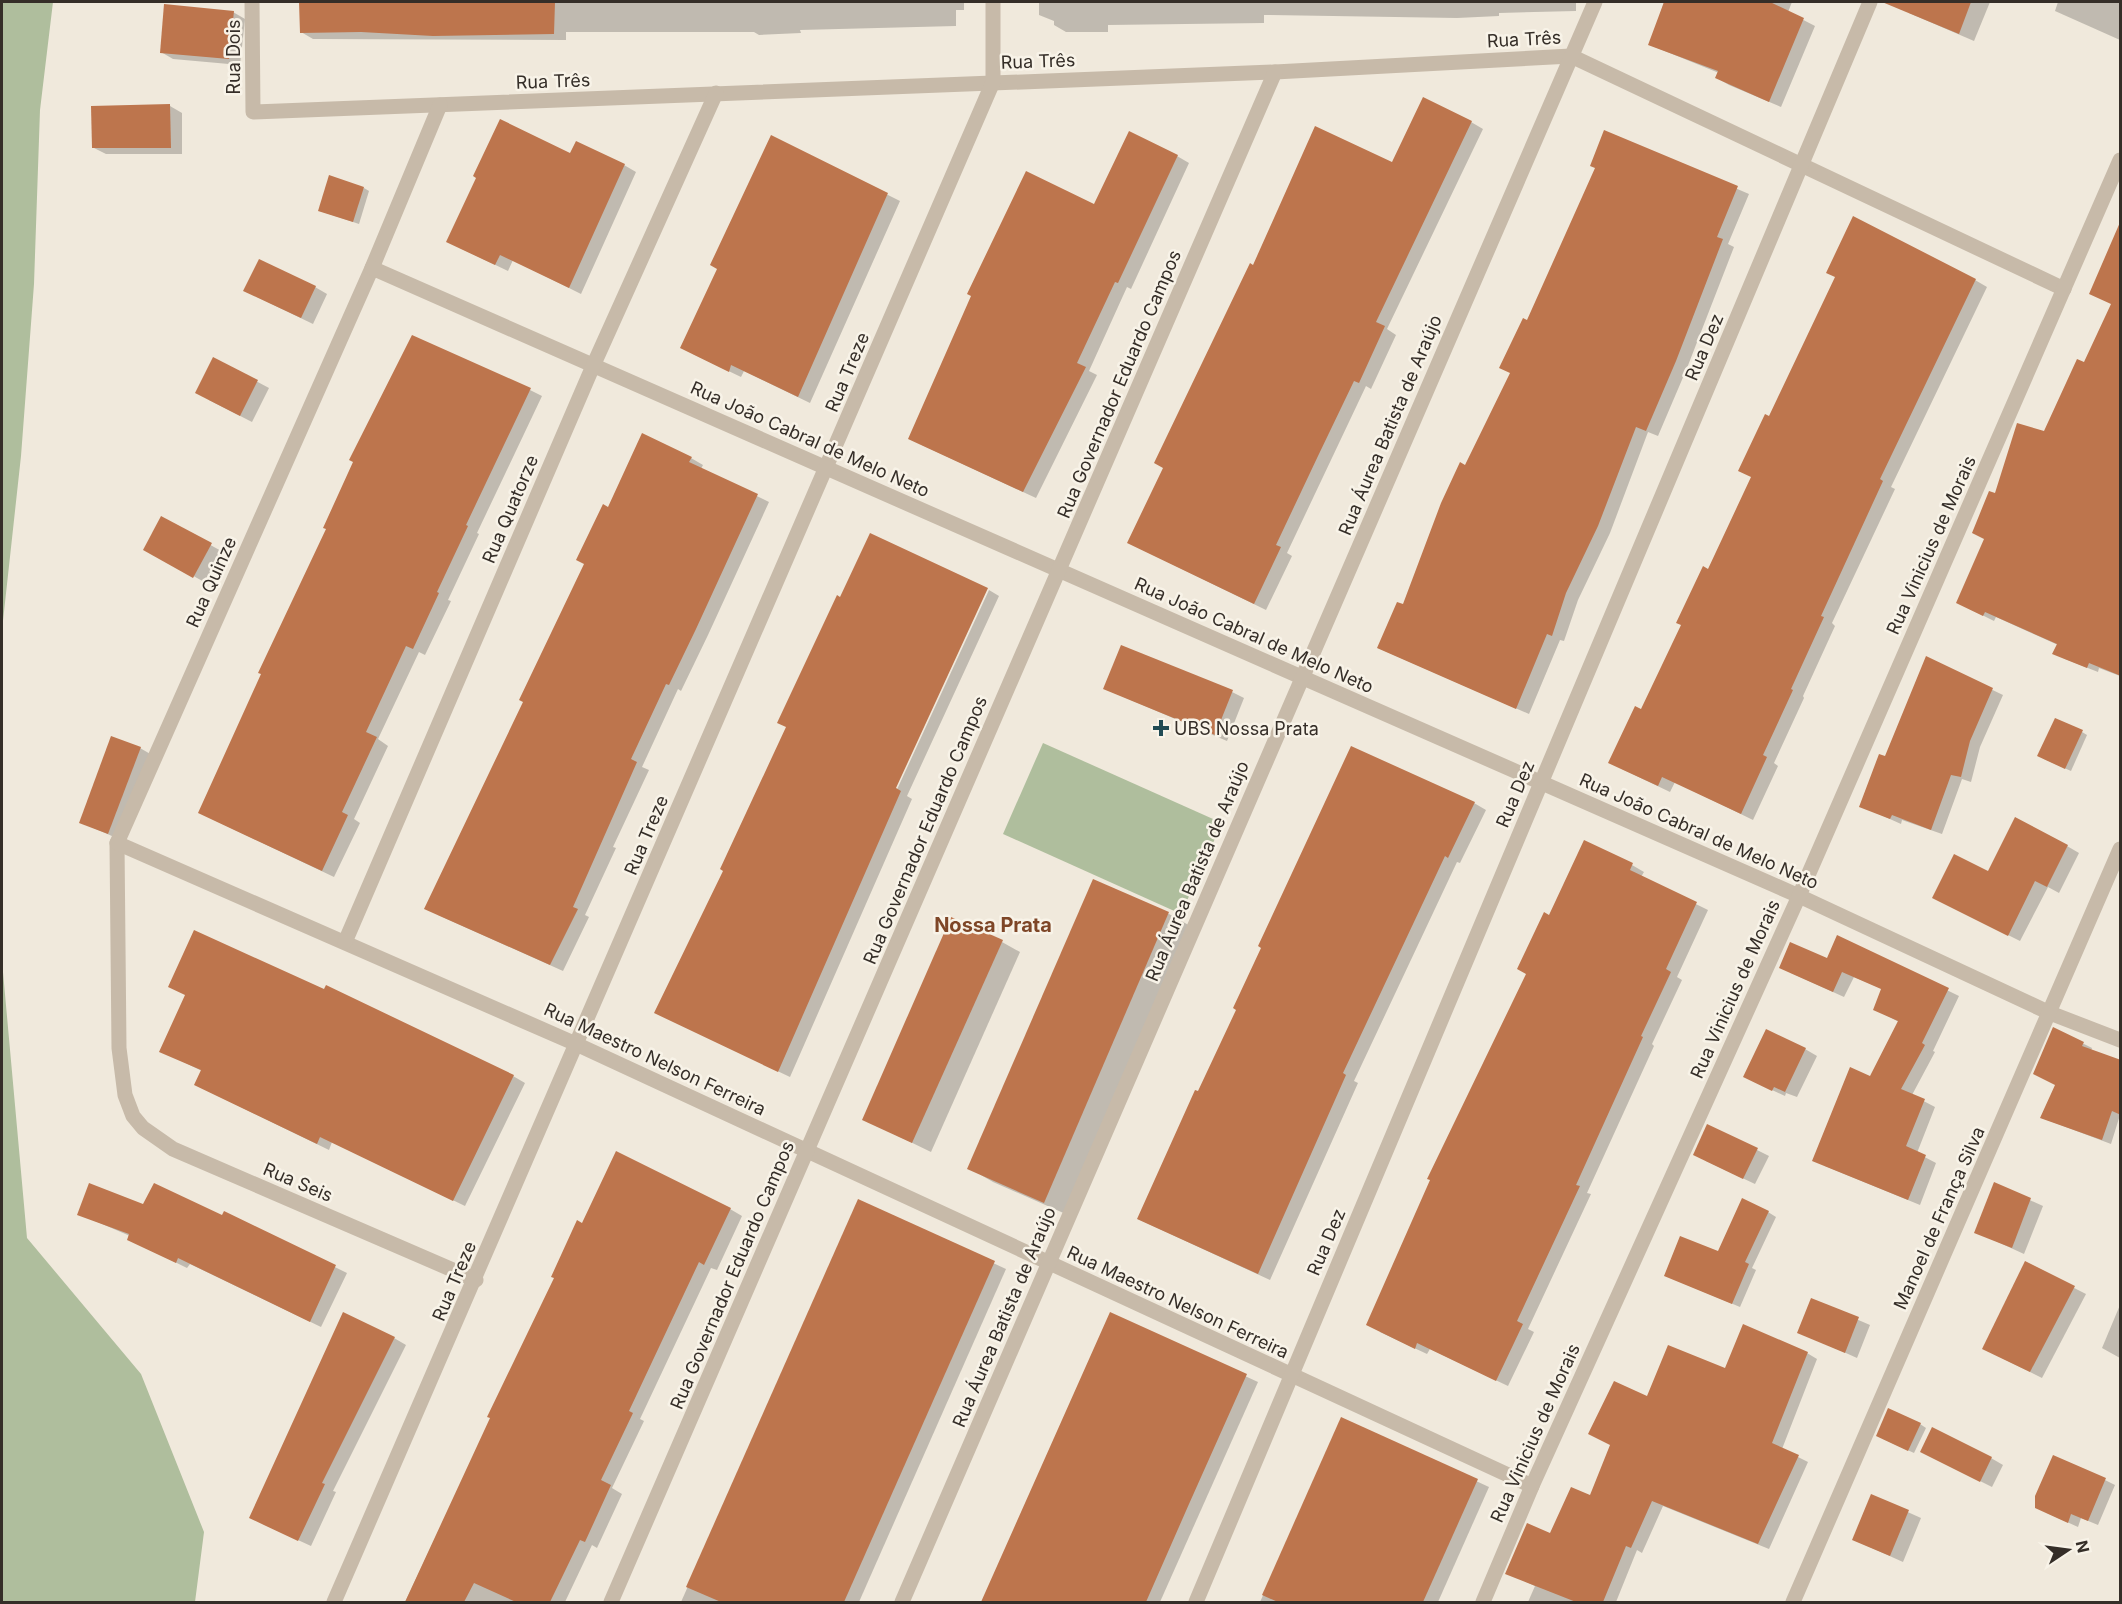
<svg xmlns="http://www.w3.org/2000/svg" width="2122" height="1604" viewBox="0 0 2122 1604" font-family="Inter,sans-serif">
	<rect width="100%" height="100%" fill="#f0e9dc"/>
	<!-- green -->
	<g fill="#afbe9d">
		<polygon points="2,2 53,2 40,110 34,284 21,456 2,630 2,679"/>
		<polygon points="1043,743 1222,823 1181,914 1003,834"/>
		<polygon points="2,961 27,1238 141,1374 204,1532 195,1602 2,1602"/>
	</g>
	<!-- shadow -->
	<g fill="#0003">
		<polygon points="300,2 964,2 964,10 956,10 956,26 800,30 801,33 759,35 754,32 566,32 566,40 313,39 301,32"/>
		<polygon points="1039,2 1576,2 1576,11 1499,13 1499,16 1457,18 1264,15 1264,23 1108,25 1108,32 1066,32 1054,25 1054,21 1039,15"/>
		<polygon points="1664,2 1792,2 1788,12 1815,26 1781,107 1729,85 1717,78 1719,73 1650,45"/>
		<polygon points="1913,2 1990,2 1974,41 1909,13"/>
		<polygon points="2058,2 2120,2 2120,40 2055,11"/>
		<polygon points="233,12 245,19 240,65 173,59 161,52"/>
		<polygon points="170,106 182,113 182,154 106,154 94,148"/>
		<polygon points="1471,122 1483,129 1387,329 1396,335 1371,389 1366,386 1287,553 1292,556 1266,610 1141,549 1165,468 1254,267 1393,164"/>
		<polygon points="1605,132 1749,194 1728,244 1734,247 1687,368 1658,436 1648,432 1610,533 1578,600 1564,641 1560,640 1529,714 1378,648 1404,606 1466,467 1512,374 1528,322 1597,168"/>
		<polygon points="772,137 900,201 810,403 744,371 741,377 693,354 719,269"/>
		<polygon points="571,155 624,165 636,172 581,294 513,260 508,271 460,248"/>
		<polygon points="1177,156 1189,163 1131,289 1127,287 1089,371 1097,375 1036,498 922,445 1095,206"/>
		<polygon points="364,188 369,191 359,224 320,211"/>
		<polygon points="2120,224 2120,676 2099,668 2098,672 2065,659 2054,653 2058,645 1996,617 1994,621 1968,608 1996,495 2045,433 2085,364 2112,304"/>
		<polygon points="1975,280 1987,287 1891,487 1895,489 1832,623 1835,626 1803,696 1804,698 1774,763 1778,766 1753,820 1675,782 1670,792 1622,769 1642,711 1752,477 1770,418"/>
		<polygon points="315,287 327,294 313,324 257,297"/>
		<polygon points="214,359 269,388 252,422 209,400"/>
		<polygon points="530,390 542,396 477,533 479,534 448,600 451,601 425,655 419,652 378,739 388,746 354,819 360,823 334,877 212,819"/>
		<polygon points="691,458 703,465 701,469 769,502 708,635 681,691 678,689 642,767 649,770 613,847 616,848 585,915 589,917 563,971 438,915 525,702 609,509"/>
		<polygon points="162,518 223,552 206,583 145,549"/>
		<polygon points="989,590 999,596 907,796 912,799 790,1077 656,1013 725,870 787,727 894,796"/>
		<polygon points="1926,658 2003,695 1980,747 1971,782 1962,779 1942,834 1902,820 1901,824 1861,806 1886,758"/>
		<polygon points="1105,689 1232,692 1244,698 1227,741"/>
		<polygon points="2082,732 2087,735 2071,771 2044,759"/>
		<polygon points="140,748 152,755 121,840 80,822"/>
		<polygon points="1474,803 1486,810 1460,863 1457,862 1354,1081 1358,1083 1270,1280 1138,1219 1199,1093"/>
		<polygon points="2067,846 2079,853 2059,893 2048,887 2020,941 1946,904 1989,873"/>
		<polygon points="1632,865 1644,872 1641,877 1708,910 1677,977 1682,980 1652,1044 1654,1046 1587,1193 1591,1194 1528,1329 1534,1332 1508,1386 1430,1349 1427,1354 1380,1332 1550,917"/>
		<polygon points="1093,881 1169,914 1192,927 1068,1215 993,1182 969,1168"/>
		<polygon points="1838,937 1959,996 1933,1051 1935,1052 1912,1095 1935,1107 1917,1153 1936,1163 1920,1205 1825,1166 1899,1022 1874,1009 1883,989 1854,977 1844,997 1791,973 1827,960"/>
		<polygon points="1002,942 1020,952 931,1152 863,1119"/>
		<polygon points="2054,1029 2092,1048 2091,1051 2120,1062 2120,1115 2111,1144 2042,1118 2056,1085"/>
		<polygon points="1805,1049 1817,1056 1797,1097 1786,1093 1785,1096 1757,1083"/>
		<polygon points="161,1051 513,1076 525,1083 465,1206 332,1142 329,1150 208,1091 202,1071"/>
		<polygon points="1757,1150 1769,1156 1755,1184 1706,1161"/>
		<polygon points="1995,1184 2043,1206 2024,1254 1976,1232"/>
		<polygon points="859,1201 1006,1269 859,1602 681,1602"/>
		<polygon points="144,1206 223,1217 225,1213 347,1273 321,1327 190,1264 187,1268 140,1245 130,1236 79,1214"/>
		<polygon points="730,1209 742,1216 717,1270 711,1268 640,1419 644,1421 612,1488 622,1494 597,1548 592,1545 565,1602 405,1602 583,1225"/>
		<polygon points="1768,1212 1776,1217 1752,1268 1756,1270 1740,1307 1666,1276 1719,1253"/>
		<polygon points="2025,1263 2086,1294 2042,1378 1996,1355"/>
		<polygon points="1812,1300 1870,1325 1857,1358 1799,1332"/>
		<polygon points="2120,1305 2120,1358 2102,1348"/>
		<polygon points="1110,1314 1258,1382 1160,1602 983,1602"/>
		<polygon points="394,1338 406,1345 333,1491 336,1492 311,1546 263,1524"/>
		<polygon points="1807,1353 1817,1359 1782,1449 1808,1462 1769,1549 1663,1506 1642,1553 1637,1550 1616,1602 1528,1602 1535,1586 1507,1573 1591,1497 1647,1398 1726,1370"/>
		<polygon points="1342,1419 1489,1487 1438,1602 1260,1602"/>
		<polygon points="1920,1424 1926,1428 1914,1453 1883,1439"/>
		<polygon points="1934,1458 1991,1458 2003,1465 1992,1487"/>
		<polygon points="2105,1480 2115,1485 2098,1525 2081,1518 2078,1527 2047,1513"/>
		<polygon points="1872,1496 1921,1518 1903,1562 1854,1540"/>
	</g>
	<!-- building -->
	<g fill="#bd754d">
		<polygon points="299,2 555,2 554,34 433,36 361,32 300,33"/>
		<polygon points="1664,2 1770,2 1804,18 1769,102 1715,78 1718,71 1648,45"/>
		<polygon points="1882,2 1971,2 1959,34"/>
		<polygon points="164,4 234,11 229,59 160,53"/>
		<polygon points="1423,97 1472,121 1376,322 1385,326 1359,383 1354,381 1318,456 1276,545 1281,547 1254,604 1127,543 1163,468 1154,463 1250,263 1253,265 1315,126 1392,162"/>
		<polygon points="170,104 171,148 92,148 91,106"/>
		<polygon points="500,119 570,153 576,141 625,164 569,288 500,255 495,265 446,242 476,178 473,176"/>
		<polygon points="1604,130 1738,186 1717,237 1723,239 1676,361 1646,431 1636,427 1598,526 1566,593 1552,636 1547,634 1516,709 1377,648 1397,602 1403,604 1441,503 1460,462 1465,465 1510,373 1499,368 1523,318 1527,320 1595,168 1590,166"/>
		<polygon points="1129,131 1178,155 1118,283 1115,282 1077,363 1086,367 1023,492 908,439 971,296 967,294 1026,171 1094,204"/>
		<polygon points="771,135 888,193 798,397 731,365 729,372 680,348 717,269 710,265"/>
		<polygon points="329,175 364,187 353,222 318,211"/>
		<polygon points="1853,216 1976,279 1880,479 1883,481 1821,616 1824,617 1791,689 1793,690 1763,755 1767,757 1741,814 1662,777 1658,786 1608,763 1635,706 1641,709 1681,625 1676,623 1703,566 1708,569 1751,477 1738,471 1765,414 1769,416 1835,277 1826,273"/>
		<polygon points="2121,220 2121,676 2089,663 2087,668 2052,654 2057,644 1985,612 1983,616 1956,603 1984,539 1972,533 1989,491 1995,493 2017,423 2044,431 2077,359 2084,362 2111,304 2089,294"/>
		<polygon points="259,259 316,286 301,318 243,291"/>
		<polygon points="412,335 531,388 466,525 468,526 437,592 439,593 413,649 406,646 366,732 377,737 342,812 348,815 322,871 198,813 261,674 258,673 326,529 323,528 353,462 349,460"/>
		<polygon points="213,357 258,380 240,416 195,393"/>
		<polygon points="642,433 692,457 689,462 758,494 696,629 669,685 666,684 631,759 637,762 573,907 578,909 550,965 424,909 523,702 519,700 584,564 576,560 603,504 608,507"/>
		<polygon points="161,516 212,543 193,578 143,550"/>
		<polygon points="870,533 988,588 896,788 901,791 778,1072 654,1013 723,871 720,869 786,727 777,723 837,595 840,597"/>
		<polygon points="1121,645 1233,690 1215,735 1103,689"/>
		<polygon points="1926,656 1993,688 1970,741 1961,777 1951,775 1931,830 1892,815 1890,819 1859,807 1879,754 1885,756"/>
		<polygon points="2055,718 2083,730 2065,769 2037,756"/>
		<polygon points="111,736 141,747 108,834 79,823"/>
		<polygon points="1351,746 1475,802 1448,858 1445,856 1343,1073 1346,1075 1258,1274 1137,1219 1195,1090 1198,1091 1236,1010 1233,1008 1261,948 1258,946"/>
		<polygon points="2015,817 2068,845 2047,887 2035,881 2008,936 1932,898 1954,854 1988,871"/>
		<polygon points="1584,840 1633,863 1630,870 1697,902 1666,969 1671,972 1641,1036 1643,1037 1576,1185 1580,1186 1517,1321 1523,1324 1496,1381 1417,1343 1415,1349 1366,1325 1430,1180 1427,1179 1526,974 1517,969 1544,912 1549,915"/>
		<polygon points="1093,879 1169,912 1044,1203 967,1169"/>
		<polygon points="951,917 1003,940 912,1143 862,1120"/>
		<polygon points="194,930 324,989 326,985 514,1075 453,1201 320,1137 317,1144 194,1085 201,1070 159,1052 185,995 168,987"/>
		<polygon points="1837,935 1949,988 1922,1043 1925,1045 1901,1089 1925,1099 1906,1146 1926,1155 1908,1200 1812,1161 1850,1067 1870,1076 1898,1021 1873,1010 1881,989 1842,972 1833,992 1779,968 1790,942 1827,958"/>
		<polygon points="2053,1027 2084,1042 2082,1046 2121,1060 2121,1115 2112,1111 2102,1140 2040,1118 2055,1085 2033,1074"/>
		<polygon points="1766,1029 1806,1048 1785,1092 1774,1087 1772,1091 1743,1077"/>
		<polygon points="1707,1124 1758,1148 1743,1179 1693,1155"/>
		<polygon points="616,1151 731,1208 704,1265 699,1262 629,1411 633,1413 601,1480 611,1485 585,1542 580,1540 550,1602 516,1602 474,1583 464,1602 405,1602 490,1418 487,1417 554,1278 551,1277 577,1220 582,1223"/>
		<polygon points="1994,1182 2031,1198 2012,1248 1974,1233"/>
		<polygon points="89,1183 143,1204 154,1183 222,1215 224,1211 336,1265 310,1322 178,1258 176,1263 127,1240 129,1234 77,1215"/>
		<polygon points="1742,1198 1769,1211 1745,1262 1749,1264 1732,1304 1664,1276 1680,1236 1718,1251"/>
		<polygon points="858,1199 995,1261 844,1602 721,1602 686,1587"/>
		<polygon points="2025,1261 2075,1286 2030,1372 1982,1349"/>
		<polygon points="1811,1298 1859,1317 1845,1353 1797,1333"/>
		<polygon points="343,1312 395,1337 322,1483 325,1484 298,1541 249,1518"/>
		<polygon points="1110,1312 1247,1374 1189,1504 1146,1602 981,1602"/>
		<polygon points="1743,1324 1808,1352 1772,1443 1799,1455 1758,1544 1652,1501 1631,1548 1626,1546 1603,1602 1576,1602 1505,1574 1527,1523 1550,1533 1571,1487 1590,1495 1610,1445 1588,1434 1614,1381 1647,1396 1668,1345 1725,1368"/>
		<polygon points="1888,1408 1921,1423 1908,1451 1876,1436"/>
		<polygon points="1341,1417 1478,1479 1423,1602 1278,1602 1262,1595"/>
		<polygon points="1932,1427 1992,1457 1980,1482 1920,1452"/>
		<polygon points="2053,1455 2106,1478 2088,1521 2071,1514 2068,1523 2035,1508 2035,1496"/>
		<polygon points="1871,1494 1909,1510 1890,1556 1852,1540"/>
	</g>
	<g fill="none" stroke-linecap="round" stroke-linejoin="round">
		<!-- minor -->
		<g stroke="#c7baa9" stroke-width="15">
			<polyline points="252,2 253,112 1275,72 1571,56 2064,289"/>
			<polyline points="440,105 372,268 117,843 119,1048 125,1095 133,1116 143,1128 173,1149 476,1280"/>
			<polyline points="372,268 1799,896 2050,1013 2120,1040"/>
			<polyline points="117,843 576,1044 1532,1486"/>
			<polyline points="345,942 593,366 716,93"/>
			<polyline points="334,1602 993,82 993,2"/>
			<polyline points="611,1602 1275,72"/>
			<polyline points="902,1602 1595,2"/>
			<polyline points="1196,1602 1870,2"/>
			<polyline points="1483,1602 1532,1486 1799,896 2120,160"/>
			<polyline points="1793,1602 2120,849"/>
		</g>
	</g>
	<!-- markers -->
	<path fill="#214b54" stroke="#f8f3e8" stroke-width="2" d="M1158 719h6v6h6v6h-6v6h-6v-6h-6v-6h6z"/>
	<g text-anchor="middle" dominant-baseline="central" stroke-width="5" stroke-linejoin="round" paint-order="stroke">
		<!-- street labels -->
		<g font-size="18" fill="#352e28" stroke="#f8f3e8">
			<text transform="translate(1524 39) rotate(-3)">Rua Três</text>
			<text transform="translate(233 57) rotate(-90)">Rua Dois</text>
			<text transform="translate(1038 61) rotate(-2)">Rua Três</text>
			<text transform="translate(553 81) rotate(-2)">Rua Três</text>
			<text transform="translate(1704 347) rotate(-67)">Rua Dez</text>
			<text transform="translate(847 372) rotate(-67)">Rua Treze</text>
			<text transform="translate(1119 384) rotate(-67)">Rua Governador Eduardo Campos</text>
			<text transform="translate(1390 425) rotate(-67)">Rua Áurea Batista de Araújo</text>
			<text transform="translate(810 439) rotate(24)">Rua João Cabral de Melo Neto</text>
			<text transform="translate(510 509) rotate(-67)">Rua Quatorze</text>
			<text transform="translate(1931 545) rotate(-66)">Rua Vinicius de Morais</text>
			<text transform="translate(211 582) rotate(-66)">Rua Quinze</text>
			<text transform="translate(1254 635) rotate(24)">Rua João Cabral de Melo Neto</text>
			<text transform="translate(1515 794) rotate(-67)">Rua Dez</text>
			<text transform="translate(925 830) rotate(-67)">Rua Governador Eduardo Campos</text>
			<text transform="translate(1699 831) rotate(24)">Rua João Cabral de Melo Neto</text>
			<text transform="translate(646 835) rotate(-67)">Rua Treze</text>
			<text transform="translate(1197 871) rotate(-67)">Rua Áurea Batista de Araújo</text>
			<text transform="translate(1735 989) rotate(-66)">Rua Vinicius de Morais</text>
			<text transform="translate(655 1059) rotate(25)">Rua Maestro Nelson Ferreira</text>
			<text transform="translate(298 1182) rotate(23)">Rua Seis</text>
			<text transform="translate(1939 1218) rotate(-66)">Manoel de França Silva</text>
			<text transform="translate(1326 1242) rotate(-67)">Rua Dez</text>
			<text transform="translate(732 1275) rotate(-67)">Rua Governador Eduardo Campos</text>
			<text transform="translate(454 1281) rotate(-67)">Rua Treze</text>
			<text transform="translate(1178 1302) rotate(25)">Rua Maestro Nelson Ferreira</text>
			<text transform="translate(1004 1317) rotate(-67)">Rua Áurea Batista de Araújo</text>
			<text transform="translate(1535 1433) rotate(-66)">Rua Vinicius de Morais</text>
		</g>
		<!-- poi labels -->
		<g font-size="18" fill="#352e28" stroke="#f8f3e8" text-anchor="start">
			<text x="1174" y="728">UBS Nossa Prata</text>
		</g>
		<!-- neighbourhood labels -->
		<g font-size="20" font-weight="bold" fill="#7e4627" stroke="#f8f3e8">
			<text x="993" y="925">Nossa Prata</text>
		</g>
	</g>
	<!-- border -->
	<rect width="2122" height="1604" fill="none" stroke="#352e28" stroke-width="6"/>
	<!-- north arrow -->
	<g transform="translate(2068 1550) rotate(77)" stroke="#f8f3e8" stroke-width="4.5" paint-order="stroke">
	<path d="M0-4.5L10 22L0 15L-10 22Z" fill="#352e28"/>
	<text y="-9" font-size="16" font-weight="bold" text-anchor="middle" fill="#352e28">N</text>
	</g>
</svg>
